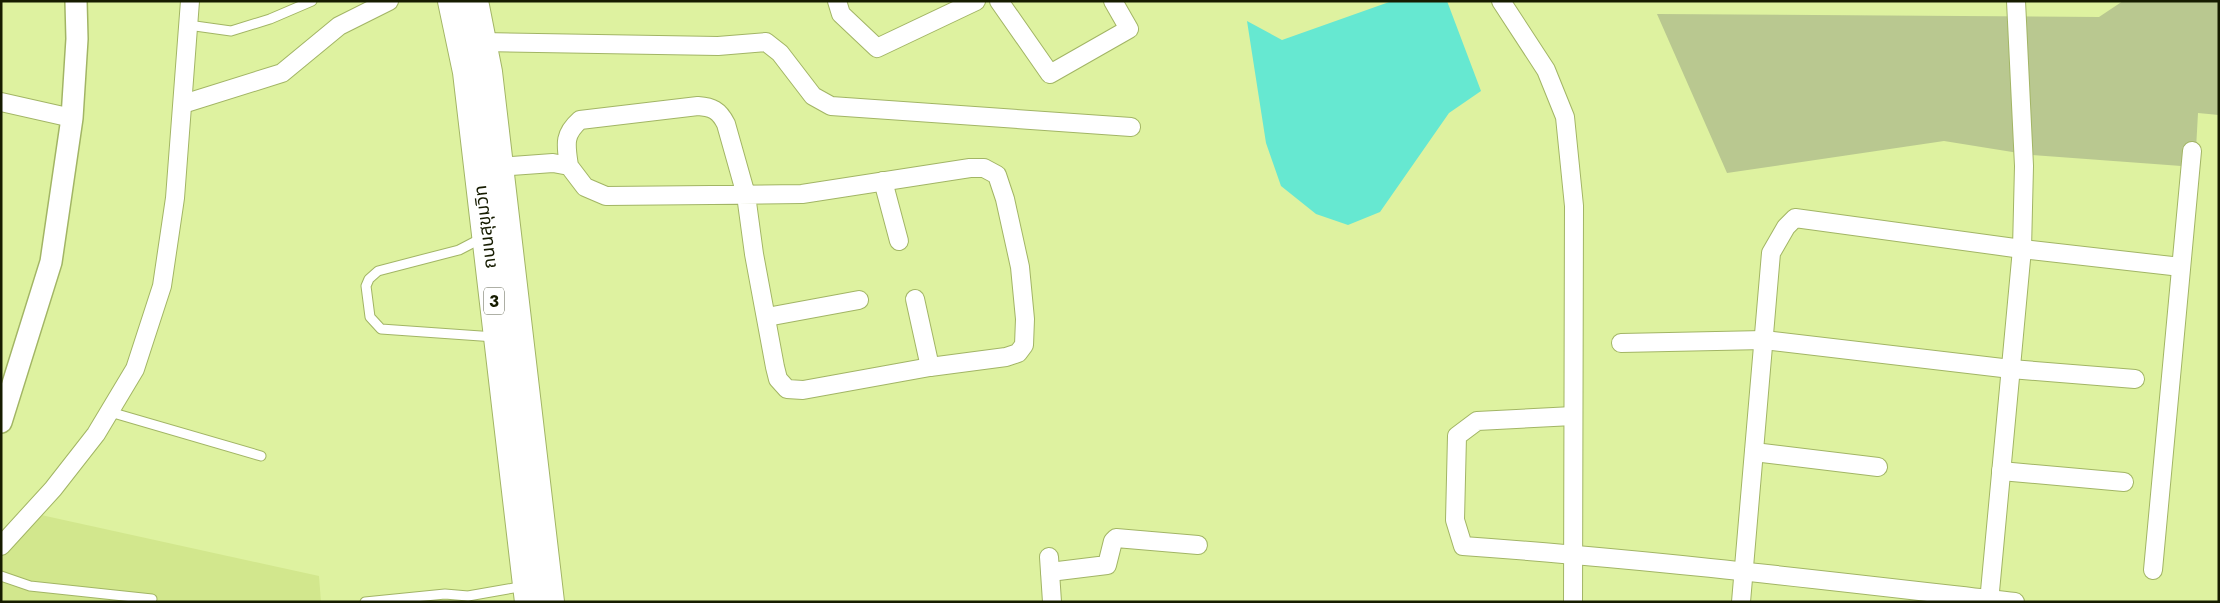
<svg xmlns="http://www.w3.org/2000/svg" width="2220" height="603" viewBox="0 0 2220 603" font-family="Jost,'Noto Sans Thai',sans-serif">
	<rect width="100%" height="100%" fill="#def2a0"/>
	<!-- built -->
	<polygon fill="#d2e78d" points="32,513 319,576 321,602 1,602 1,546"/>
	<!-- green -->
	<polygon fill="#b9c890" points="2123,1 2219,1 2219,115 2198,113 2195,167 2031,155 1944,141 1727,173 1657,14 2099,17"/>
	<!-- water -->
	<polygon fill="#66e8d1" points="1392,1 1447,1 1481,91 1449,113 1380,212 1348,225 1316,214 1281,186 1266,143 1247,21 1282,40"/>
	<g fill="none" stroke-linecap="round" stroke-linejoin="round">
		<!-- service casing -->
		<g stroke="#a2b565" stroke-width="11">
			<g id="service">
				<polyline points="188,25 231,31 270,19 312,1"/>
				<polyline points="484,237 459,250 378,271 369,279 366,286 370,317 381,329 495,337"/>
				<polyline points="110,412 261,456"/>
				<polyline points="1,576 30,586 152,599"/>
				<polyline points="365,602 445,594 468,596 525,586"/>
			</g>
		</g>
		<!-- minor casing -->
		<g stroke="#a2b565" stroke-width="20">
			<g id="minor">
				<polyline points="837,1 841,14 877,48 976,1"/>
				<polyline points="999,1 1050,74 1129,29 1113,1"/>
				<polyline points="1501,1 1546,70 1565,117 1574,206 1573,602"/>
				<polyline points="482,42 718,46 766,42 780,53 813,96 831,106 1131,127"/>
				<polyline points="1,102 72,118"/>
				<polyline points="183,104 282,73 339,26 389,1"/>
				<path d="M499 167 553 163 569 166 585 187 606 196 802 194 970 168H984L997 175 1005 199 1020 267 1025 319 1024 345 1018 353 1006 357 930 367 803 390 787 389 778 379 775 367 754 254 746 195 726 124C719 110 712 107 698 106L580 120C563 135 566 145 569 166"/>
				<polyline points="883,181 899,241"/>
				<polyline points="915,299 930,367"/>
				<polyline points="767,317 859,300"/>
				<polyline points="1621,343 1764,340 2011,369 2135,379"/>
				<path d="M1573 416 1477 421 1457 436 1455 520 1463 546C1648 559 1831 581 2015 602"/>
				<polyline points="1754,452 1878,467"/>
				<polyline points="2001,471 2124,482"/>
				<polyline points="1,546 53,489 96,434 135,369 162,286 175,198 190,1"/>
				<polyline points="1049,557 1052,602"/>
				<polyline points="2153,570 2192,151"/>
				<polyline points="1050,572 1107,565 1113,541 1116,538 1198,545"/>
				<polyline points="1741,602 1771,253 1786,227 1795,218 2022,249 2181,267"/>
				<polyline points="1989,602 2022,249 2024,166 2016,1"/>
			</g>
		</g>
		<!-- tertiary casing -->
		<g stroke="#a2b565" stroke-width="24">
			<polyline id="tertiary" points="1,422 51,262 72,118 77,39 76,1"/>
		</g>
		<!-- primary casing -->
		<g stroke="#a2b565" stroke-width="30">
			<g id="primary">
				<polyline points="452,1 467,72 529,602"/>
				<polyline points="474,1 488,72 550,602"/>
			</g>
		</g>
		<!-- service -->
		<use href="#service" stroke="#fff" stroke-width="9"/>
		<!-- minor -->
		<use href="#minor" stroke="#fff" stroke-width="18"/>
		<!-- tertiary -->
		<use href="#tertiary" stroke="#fff" stroke-width="21"/>
		<!-- primary -->
		<use href="#primary" stroke="#fff" stroke-width="28"/>
	</g>
	<g text-anchor="middle" dominant-baseline="central" stroke-width="4" stroke-linejoin="round" paint-order="stroke">
		<!-- shield labels -->
		<rect fill="#fff" stroke="#5c604c" stroke-width="1" x="484" y="287.5" width="20" height="27" rx="4"/>
		<g font-size="16" font-weight="bold" fill="#161c00">
			<text x="494" y="301">3</text>
		</g>
		<!-- street labels -->
		<g font-size="18" fill="#161c00" stroke="#fff">
			<text transform="translate(485 227) rotate(-97)">ถนนสุขุมวิท</text>
		</g>
	</g>
	<!-- border -->
	<rect width="2220" height="603" fill="none" stroke="#161c00" stroke-width="5"/>
</svg>
